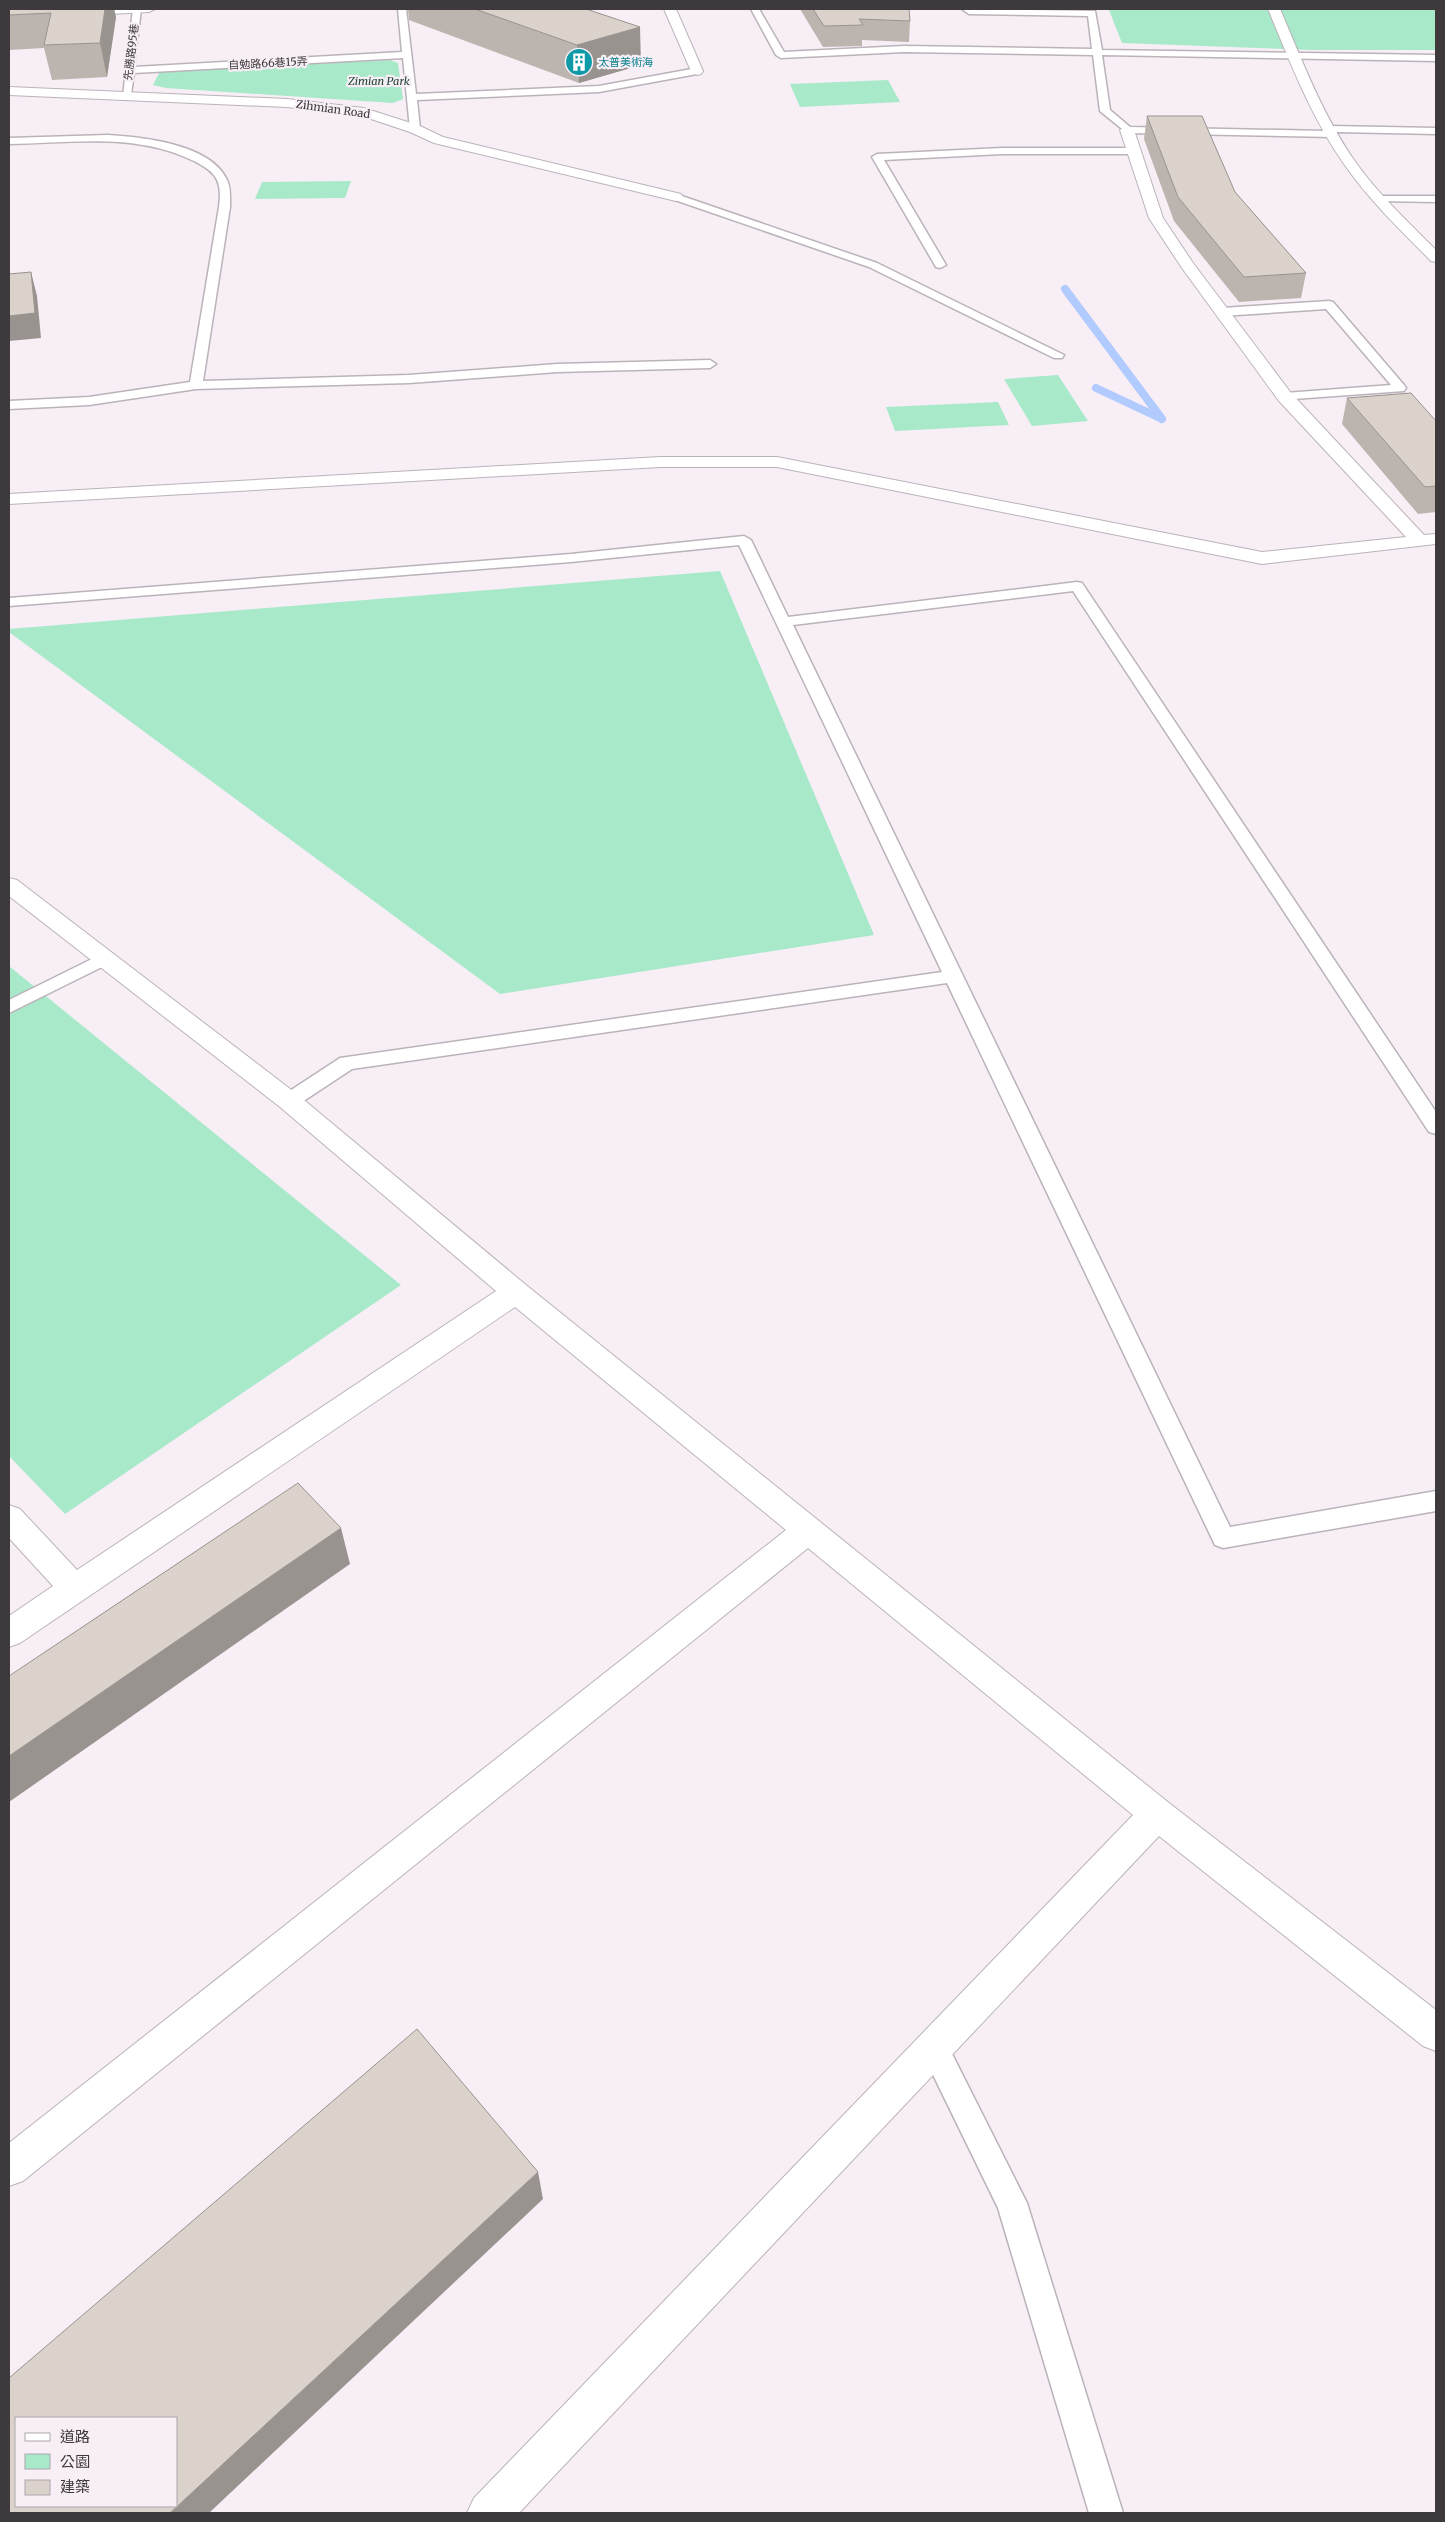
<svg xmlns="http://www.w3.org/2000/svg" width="1445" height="2522" viewBox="0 0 1445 2522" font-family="Merriweather,'Noto Sans TC',serif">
	<rect width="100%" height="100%" fill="#f7eef6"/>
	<!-- green -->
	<g fill="#a8e9ca">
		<polygon points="1086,9 1436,9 1436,50 1312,50 1122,43 1109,10"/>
		<polygon points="390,60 398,63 403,99 393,103 166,88 153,85 159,73 175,70"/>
		<polygon points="888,80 900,102 800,107 790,84"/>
		<polygon points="351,181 345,198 255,199 262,182"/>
		<polygon points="1058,375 1088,421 1032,426 1004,379"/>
		<polygon points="998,402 1009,425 895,431 886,407"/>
		<polygon points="720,571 874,935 500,994 9,632 9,629"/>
		<polygon points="9,966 401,1285 65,1514 9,1456"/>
	</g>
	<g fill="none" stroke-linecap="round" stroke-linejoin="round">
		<!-- stream -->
		<g stroke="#b1cbff" stroke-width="8">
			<polyline points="1065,289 1162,419"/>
			<polyline points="1096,388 1160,418"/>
		</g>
		<!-- lane casing -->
		<g stroke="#bbb3ba" stroke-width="3">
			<g id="lane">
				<polygon points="133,9 141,9 134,67 402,52 398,9 406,9 416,94 599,86 697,68 702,71 697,74 599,92 417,100 420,129 415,132 410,129 403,58 134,73 131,94 123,96"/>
				<polygon points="751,9 759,9 784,52 904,46 1092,49 1088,16 969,14 962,9 1095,11 1102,50 1436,55 1436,61 1102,55 1110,110 1130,127 1326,131 1326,127 1330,126 1436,128 1436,134 1337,132 1337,136 1333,137 1127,133 1100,111 1093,55 904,52 781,58 776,55"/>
				<path d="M108 135C142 137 211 144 227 180 231 188 230 198 230 207L203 381 409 375 557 364 710 360 716 364 710 368 557 372 409 383 196 389 89 405 9 409V401L89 397 190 382 219 207C220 198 221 189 217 180 213 171 202 165 194 161 136 132 71 143 9 144V138Z"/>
				<polygon points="1002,148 1133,148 1138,151 1133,154 1002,154 884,160 946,265 940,268 936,267 872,157 877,154"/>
				<polygon points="676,194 877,263 1064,355 1062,358 1054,358 869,267 672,199 672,195"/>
				<polygon points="1381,196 1436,196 1436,202 1377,201 1376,199"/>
				<polygon points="1329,301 1333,302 1404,385 1406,388 1404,391 1280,400 1279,397 1280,394 1285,393 1391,385 1326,309 1222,316 1216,312 1222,308"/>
				<polygon points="744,536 751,540 788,617 1077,582 1082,583 1436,1112 1436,1134 1429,1132 1073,591 793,625 1230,1527 1436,1491 1436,1511 1223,1548 1215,1545 947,983 352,1069 296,1106 289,1108 282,1106 279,1101 282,1096 340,1058 942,972 739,545 571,562 9,606 9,598 571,554"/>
				<polygon points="106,952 112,954 115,958 112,962 9,1013 9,1000"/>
				<polygon points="934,2034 944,2038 1027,2203 1123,2513 1089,2513 998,2208 920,2048 924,2038"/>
			</g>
		</g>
		<!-- street casing -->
		<g stroke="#bbb3ba" stroke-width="2">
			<g id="street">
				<polygon points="84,9 155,9 149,12 9,19 9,12"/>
				<polygon points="664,9 676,9 703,71 701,74 697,75 691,71"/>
				<path d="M1268 9H1280C1302 60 1322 114 1354 160 1377 193 1407 221 1436 250V262L1431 261C1400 230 1369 200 1344 164 1311 117 1290 62 1268 9Z"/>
				<polygon points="9,87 287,99 364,108 420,126 443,137 681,194 683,197 676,201 434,143 410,132 362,116 287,107 9,95"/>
				<polygon points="1127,126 1134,130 1163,218 1193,263 1291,393 1424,535 1436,534 1436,544 1262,564 777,467 660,467 9,504 9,494 660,457 777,457 1262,552 1406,537 1279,401 1182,268 1149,218 1120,130"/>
				<polygon points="9,878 17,880 298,1095 526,1285 1169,1803 1436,2010 1436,2051 1423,2046 1159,1836 519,2513 467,2513 474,2498 1133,1815 808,1548 23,2181 9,2186 9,2143 786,1530 515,1307 20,1643 9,1647 9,1616 53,1586 9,1538 9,1505 20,1509 77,1570 496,1291 280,1107 9,896"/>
			</g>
		</g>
		<!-- lane -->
		<use href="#lane" fill="#fff" fill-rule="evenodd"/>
		<!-- street -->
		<use href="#street" fill="#fff" fill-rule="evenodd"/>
	</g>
	<!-- wall -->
	<g fill="#bcb5af">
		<polygon points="9,9 114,9 116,17 107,77 52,80 44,48 9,50"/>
		<polygon points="408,9 586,9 641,65 579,83 409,20"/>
		<polygon points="800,9 909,9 910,21 909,42 862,40 862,46 823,47"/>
		<polygon points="1147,116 1235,192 1306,273 1301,298 1239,302 1174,221 1144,139"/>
		<polygon points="1347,398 1436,421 1436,512 1418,514 1342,424"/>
	</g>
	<!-- shaded-wall -->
	<g fill="#99938f">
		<polygon points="105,9 114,9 116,17 107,77 100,43"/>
		<polygon points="640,27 641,65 579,83 577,45"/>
		<polygon points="31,272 37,296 41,338 9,341 9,316"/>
		<polygon points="341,1528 350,1564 9,1802 9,1756"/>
		<polygon points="538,2172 543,2199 209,2513 170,2513"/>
	</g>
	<!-- building -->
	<g fill="#dbd2cc" stroke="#99938f" fill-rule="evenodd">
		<polygon points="9,9 105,9 100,43 44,45 51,13 9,15"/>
		<polygon points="475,9 586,9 640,27 577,45"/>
		<polygon points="813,9 909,9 910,21 859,19 863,25 824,26"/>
		<polygon points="1147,116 1202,116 1235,192 1306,273 1244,277 1178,197"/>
		<polygon points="31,272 35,313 9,316 9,274"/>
		<polygon points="1411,393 1436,421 1436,486 1425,487 1347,398"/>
		<polygon points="298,1483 341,1528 9,1756 9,1676"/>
		<path d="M417 2029 538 2172 170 2513H9V2378ZM16 2418H176V2506H16Z"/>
	</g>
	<!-- icons -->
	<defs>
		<g id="building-disc" transform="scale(1.4375)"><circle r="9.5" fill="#0f9aa8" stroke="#f7eef6"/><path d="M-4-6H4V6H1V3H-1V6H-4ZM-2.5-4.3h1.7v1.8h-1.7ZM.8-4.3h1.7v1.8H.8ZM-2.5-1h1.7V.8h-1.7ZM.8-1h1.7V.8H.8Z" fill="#fff"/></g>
	</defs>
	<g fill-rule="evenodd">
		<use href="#building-disc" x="579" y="62"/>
	</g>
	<g text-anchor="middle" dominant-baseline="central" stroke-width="4.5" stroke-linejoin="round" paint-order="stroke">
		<!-- far-street labels -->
		<g font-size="11" fill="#3d393c" stroke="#f7eef6">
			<text transform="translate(131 52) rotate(-83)">先勝路95巷</text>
			<text transform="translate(268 63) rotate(-3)">自勉路66巷15弄</text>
			<text transform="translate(333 109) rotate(8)">Zihmian Road</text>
		</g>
		<!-- far-culture labels -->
		<g font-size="11" fill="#0d838f" stroke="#f7eef6" text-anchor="start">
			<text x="598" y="62">太普美術海</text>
		</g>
		<!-- far-park labels -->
		<g font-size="11" font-style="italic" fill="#1d4232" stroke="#f7eef6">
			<text x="379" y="81">Zimian Park</text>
		</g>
	</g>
	<!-- border -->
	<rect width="1445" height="2522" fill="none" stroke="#3d393c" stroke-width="20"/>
	<!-- legend -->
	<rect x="15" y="2417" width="162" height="90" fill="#f7eef6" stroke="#ada6ac"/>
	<rect x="25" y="2433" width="25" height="8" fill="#ffffff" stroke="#ada6ac"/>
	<text x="60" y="2442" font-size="15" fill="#3d393c">道路</text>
	<rect x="25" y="2454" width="25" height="15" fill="#a8e9ca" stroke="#ada6ac"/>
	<text x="60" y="2467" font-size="15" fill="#3d393c">公園</text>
	<rect x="25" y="2480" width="25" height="15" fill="#dbd2cc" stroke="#ada6ac"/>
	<text x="60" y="2492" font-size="15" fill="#3d393c">建築</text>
</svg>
